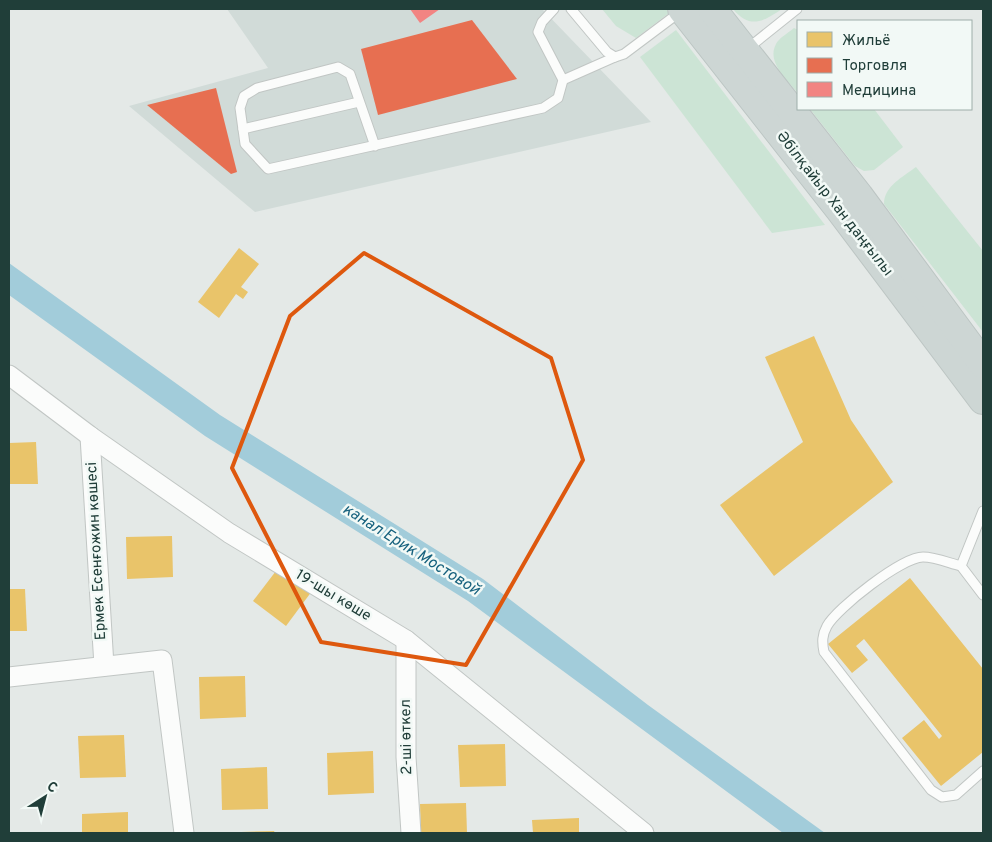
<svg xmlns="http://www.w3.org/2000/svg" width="992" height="842" viewBox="0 0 992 842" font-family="Overpass,sans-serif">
	<rect width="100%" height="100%" fill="#e4e9e7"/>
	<!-- built -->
	<polygon fill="#d1dbd8" points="227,9 542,9 651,122 255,212 129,106 268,68"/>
	<!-- green -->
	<g fill="#cce4d5">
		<polygon points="602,9 666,9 669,13 636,38 616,26"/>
		<path d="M733 9H782C764 21 750 30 733 9Z"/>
		<path d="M794 28 798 30V93C788 81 766 62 776 44 779 38 788 33 794 28Z"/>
		<polygon points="676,30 825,225 772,233 640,57"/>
		<polygon points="810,109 874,109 903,147 874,170 864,171 855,166"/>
		<path d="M916 167 983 251V332L884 204C884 186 903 177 916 167Z"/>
	</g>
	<!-- water -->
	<polygon fill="#a2ccda" points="9,263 220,415 483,579 648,705 825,833 783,833 468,601 205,436 9,295"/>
	<!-- homes -->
	<g fill="#e9c46a">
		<polygon points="239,248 259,264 241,287 248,292 243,299 236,294 219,318 198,302"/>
		<polygon points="814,336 851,420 893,482 774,576 720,505 803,442 765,357"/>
		<polygon points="36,442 38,484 9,484 9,443"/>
		<polygon points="172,536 173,577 127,579 126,537"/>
		<polygon points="279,567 312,591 286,626 253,601"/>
		<polygon points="910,578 983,669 983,752 941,786 902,738 924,720 939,739 942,736 864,639 856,646 868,660 852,673 828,644"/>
		<polygon points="9,589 25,589 27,631 9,631"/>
		<polygon points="245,676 246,717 200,719 199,677"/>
		<polygon points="124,735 126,777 80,778 78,736"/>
		<polygon points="505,744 506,786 460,787 458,745"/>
		<polygon points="373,751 374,793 328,795 327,753"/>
		<polygon points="267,767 268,809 222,810 221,769"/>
		<polygon points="466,803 467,833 421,833 420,804"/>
		<polygon points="128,812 128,833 82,833 82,814"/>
		<polygon points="579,818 579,833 533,833 532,820"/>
		<polygon points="274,831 275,833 241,833 241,832"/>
	</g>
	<!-- shops -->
	<g fill="#e76f51">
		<polygon points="472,20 517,79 378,115 361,49"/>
		<polygon points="216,88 237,172 231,174 147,105"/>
	</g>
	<!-- health -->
	<polygon fill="#f28482" points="410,9 440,9 420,23"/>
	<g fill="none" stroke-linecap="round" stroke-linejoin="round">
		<!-- lane casing -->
		<g stroke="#c1c6c4" stroke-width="11">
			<g id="lane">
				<polyline points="571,9 607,52 615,57 624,54 680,12"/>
				<polyline points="747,49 797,9"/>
				<polyline points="563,80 615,57"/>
				<polyline points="243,129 359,102"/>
				<polyline points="375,146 350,74 338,67 257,88 244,96 240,108 245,144 268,169 543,108 558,98 563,80 538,32 542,22 554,9"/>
				<polyline points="983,511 961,566 983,595"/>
				<path d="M961 566C949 563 935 557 923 557 902 557 837 608 827 626 822 635 822 642 824 652L931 790 942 797 956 795 983 771"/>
			</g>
		</g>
		<!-- street casing -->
		<g stroke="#c1c6c4" stroke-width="21">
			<g id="street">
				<polyline points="9,375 90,436 229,533 406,640 644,833"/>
				<polyline points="90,436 104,666"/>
				<polyline points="406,640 406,757 411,833"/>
				<polyline points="9,677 162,660 184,833"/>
			</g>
		</g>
		<!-- primary casing -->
		<g stroke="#bcc5c3" stroke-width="30">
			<g id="primary">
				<polyline points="682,9 840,210 983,400"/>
				<polyline points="712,9 859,196 983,364"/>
			</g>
		</g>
		<!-- lane -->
		<use href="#lane" stroke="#fbfcfb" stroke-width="9"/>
		<!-- street -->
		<use href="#street" stroke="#fbfcfb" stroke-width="19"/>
		<!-- primary -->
		<use href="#primary" stroke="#cdd6d4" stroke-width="28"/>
	</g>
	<!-- marked area -->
	<path fill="none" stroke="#de580e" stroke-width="4" stroke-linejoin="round" d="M364 253 551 358 583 460 466 665 321 642 232 468 290 316Z"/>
	<g text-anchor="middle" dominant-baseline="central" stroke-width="5" stroke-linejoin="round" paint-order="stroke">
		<!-- street labels -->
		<g font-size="15" fill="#203e39" stroke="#f2f9f6">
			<text transform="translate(834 204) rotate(52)">Әбілқайыр Хан даңғылы</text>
			<text transform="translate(97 551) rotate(-93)">Ермек Есенғожин көшесі</text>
			<text transform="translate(333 596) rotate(31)">19-шы көше</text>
			<text transform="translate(407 737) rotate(-91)">2-шi өткел</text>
		</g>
		<!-- water labels -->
		<g font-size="16" font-style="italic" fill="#17627e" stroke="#f2f9f6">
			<text transform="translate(411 550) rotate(32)">канал Ерик Мостовой</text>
		</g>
	</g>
	<!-- border -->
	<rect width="992" height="842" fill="none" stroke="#203e39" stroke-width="20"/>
	<!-- legend -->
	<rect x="797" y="20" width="175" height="90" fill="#f2f9f6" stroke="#9eaeaa"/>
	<rect x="807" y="32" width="25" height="15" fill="#e9c46a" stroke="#9eaeaa"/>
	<text x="842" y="45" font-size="15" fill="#203e39">Жильё</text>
	<rect x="807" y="58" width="25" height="15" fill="#e76f51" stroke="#9eaeaa"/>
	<text x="842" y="70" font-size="15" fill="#203e39">Торговля</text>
	<rect x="807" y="82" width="25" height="15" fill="#f28482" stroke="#9eaeaa"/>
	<text x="842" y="95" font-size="15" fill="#203e39">Медицина</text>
	<!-- north arrow -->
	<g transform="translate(45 797) rotate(36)" stroke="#f2f9f6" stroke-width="4" paint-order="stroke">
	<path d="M0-4L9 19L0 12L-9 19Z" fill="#203e39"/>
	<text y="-8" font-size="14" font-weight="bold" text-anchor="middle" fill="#203e39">С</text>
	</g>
</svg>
